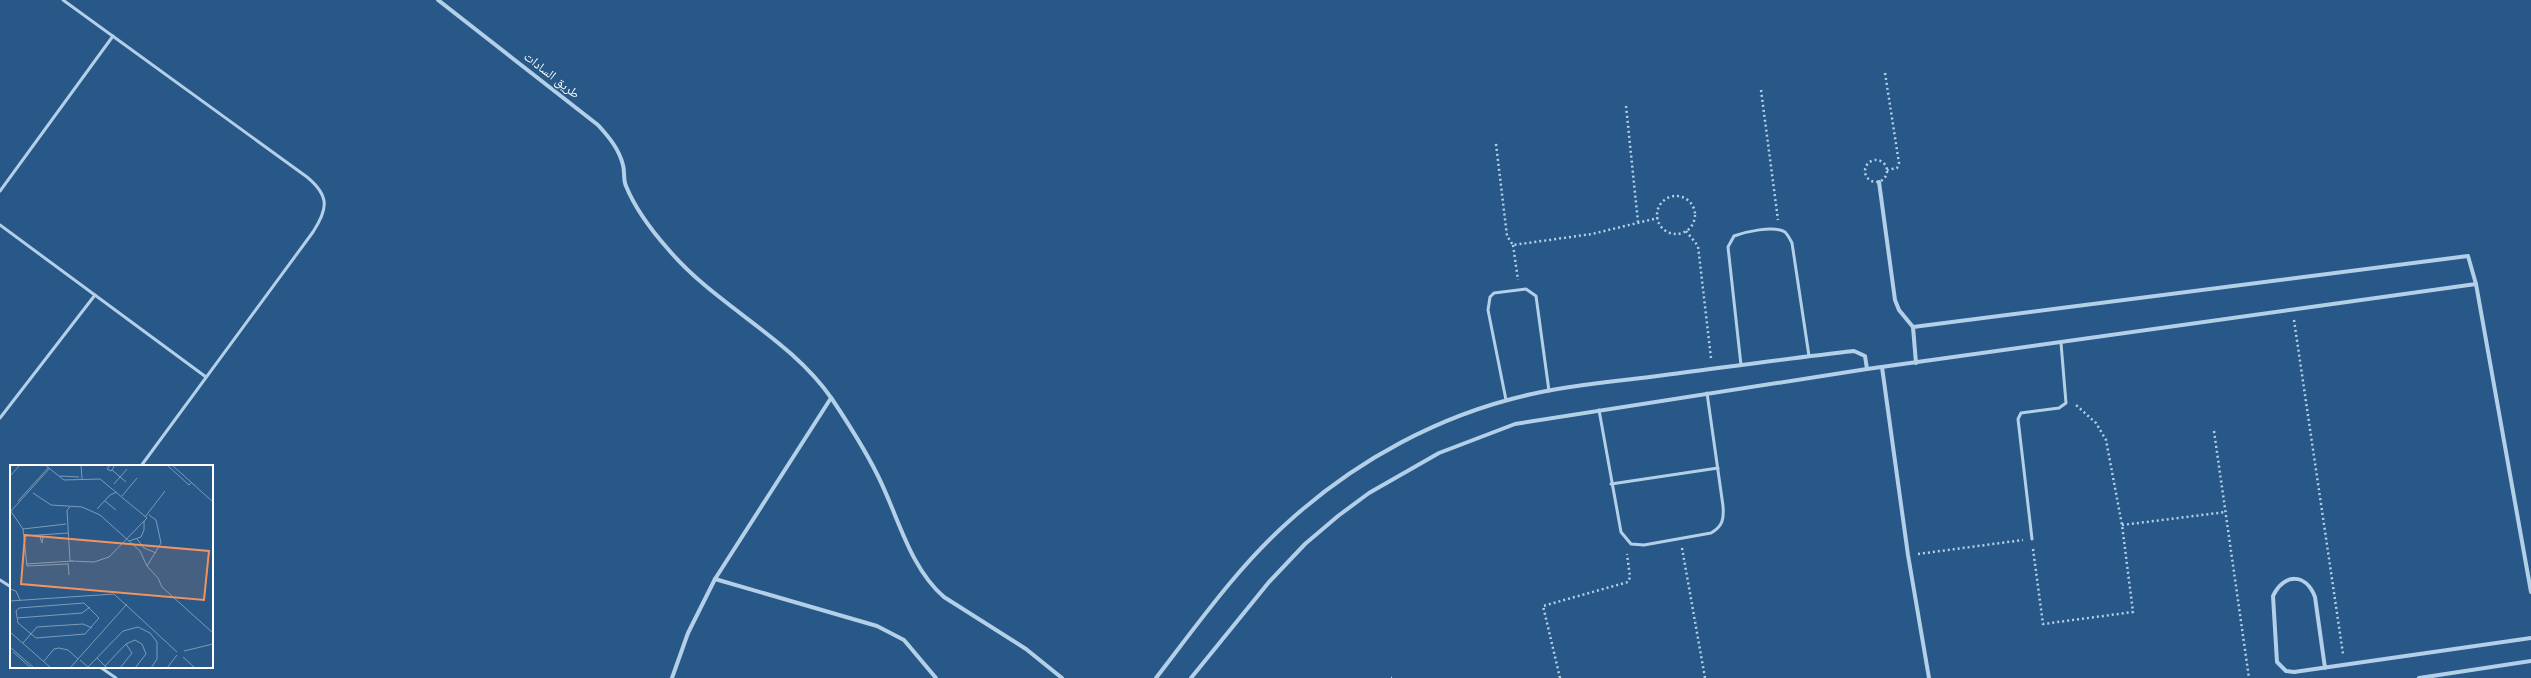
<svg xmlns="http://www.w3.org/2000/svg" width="2531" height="678" viewBox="0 0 2531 678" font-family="Arial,'Noto Naskh Arabic',sans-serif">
	<rect width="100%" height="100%" fill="#275888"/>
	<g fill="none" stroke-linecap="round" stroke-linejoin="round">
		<!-- path -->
		<g stroke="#b4cfe8" stroke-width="2.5" stroke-dasharray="2 3" stroke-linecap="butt">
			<polyline points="1885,73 1899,163 1897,168 1887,170"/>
			<polyline points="1761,90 1778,220"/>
			<polyline points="1626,106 1638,222"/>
			<polyline points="1496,144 1507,236 1513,245 1592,234 1658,218"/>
			<circle cx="1876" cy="171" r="11"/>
			<circle cx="1676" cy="215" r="19"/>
			<polyline points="1686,231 1698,246 1711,358"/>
			<polyline points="1513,245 1518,280"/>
			<polyline points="2294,320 2343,654"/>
			<polyline points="2214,431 2249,678"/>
			<polyline points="2122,525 2226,512"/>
			<polyline points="1682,548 1705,678"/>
			<polyline points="2033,549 2043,624 2133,612 2122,525 2106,440 2096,423 2076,405"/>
			<polyline points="1918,554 2023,540"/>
			<polyline points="1391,678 1392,678"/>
			<polyline points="1560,678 1543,606 1628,582 1630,577 1627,554"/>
		</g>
		<!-- service -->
		<g stroke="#b4cfe8" stroke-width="3">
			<path d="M63 0 307 177C330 196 328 209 313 232L141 466"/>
			<polyline points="0,191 113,36"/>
			<polyline points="0,225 206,377"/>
			<path d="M1741 365 1728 247 1734 236C1745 232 1773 225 1785 232 1788 235 1790 239 1792 243L1809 356"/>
			<polyline points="1506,400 1488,310 1490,297 1494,293 1526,289 1536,296 1549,391"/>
			<path d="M1599 410 1621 532 1631 544 1644 545 1711 533C1723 526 1724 519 1723 506L1707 393"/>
			<polyline points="0,418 95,295"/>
			<polyline points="1611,484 1718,468"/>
			<polyline points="2032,539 2018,419 2021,413 2059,408 2066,403 2061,343"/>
			<polyline points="0,580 11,587"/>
			<polyline points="100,667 116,678"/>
		</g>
		<!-- minor -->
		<g stroke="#b4cfe8" stroke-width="4">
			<path d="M438 0 598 125C609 137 619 149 623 165 625 172 623 180 626 186 635 208 652 231 668 249 716 306 789 337 832 399 848 423 864 448 877 474 898 515 909 567 944 597L1026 649 1062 678"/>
			<polyline points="1879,182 1895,300 1899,310 1913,327 1916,363"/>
			<polyline points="1913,327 2468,256 2476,284 2531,592"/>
			<polyline points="1882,367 1908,555 1929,678"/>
			<polyline points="715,579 877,626 904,640 936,678"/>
			<path d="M2325 668 2315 597C2306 573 2284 573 2273 596L2277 662 2286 671 2294 672 2531 638"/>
			<polyline points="672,678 688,633 715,579 831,398"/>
			<path d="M1156 678C1197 625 1237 568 1287 523 1356 460 1441 414 1532 394 1575 384 1621 381 1665 375 1728 367 1791 358 1854 351L1865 356 1867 369"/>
			<polyline points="1191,678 1269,582 1305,544 1338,516 1369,493 1439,453 1515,424 1867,369 2476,284"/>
			<polyline points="2419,678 2531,661"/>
		</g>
	</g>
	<g text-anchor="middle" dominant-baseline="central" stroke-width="3" stroke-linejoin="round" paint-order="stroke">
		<!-- street labels -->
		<g font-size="13" fill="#fff" stroke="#275888">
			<text transform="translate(552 75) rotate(38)">طريق السادات</text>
		</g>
	</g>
	<!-- overview -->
	<g transform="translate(10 465)">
		<rect width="203" height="203" fill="#275888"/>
		<path fill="none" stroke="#7d9bb8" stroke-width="1" d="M35 0 54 15 90 14 137 53 99 92 84 97 61 96M71 0 72 14M100 0 97 4 101 6 104 2 102 0M157 0 179 20 181 18M162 0 203 37M102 5 116 17M0 11 10 0M50 11 69 12M104 19 117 4M23 28 41 40 72 42 90 50 130 86 137 101 148 113 152 122 203 168M112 31 127 13M8 36 39 2M95 36 106 45M60 42 57 45 60 96M87 44 100 30 107 27M0 45 13 64 17 101 58 99M1 46 40 3M135 52 155 26M13 64 56 59M14 71 58 68M30 72 32 78 33 72H30M127 74 134 83 146 88M119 76 131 72 134 65V56M58 98 59 110M16 99 63 96M137 101 151 78 146 55 139 50M0 124 6 126 10 135M0 136 104 129 167 187M74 138 89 153 75 169 26 173 8 158 6 146 9 143ZM7 153 72 148 80 142M0 167 41 203M13 178 27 162 73 159 82 163M0 182 24 203M174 186 203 179M3 187 21 203M173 192 185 203M87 193 97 203M70 195 79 203M34 196 44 184 49 183 58 185 68 194M95 201 116 179 125 175 132 179 136 189 125 203M78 202 113 166 128 162 140 168 147 177V194L141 203M60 203 117 139M110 203 122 188 116 179M157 203 167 190"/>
		<path fill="#f09361" fill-opacity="0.15" stroke="#f09361" stroke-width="2" d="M15 70 199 86 194 135 11 119Z"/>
		<rect width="203" height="203" fill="none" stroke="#fff" stroke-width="2"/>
	</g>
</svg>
